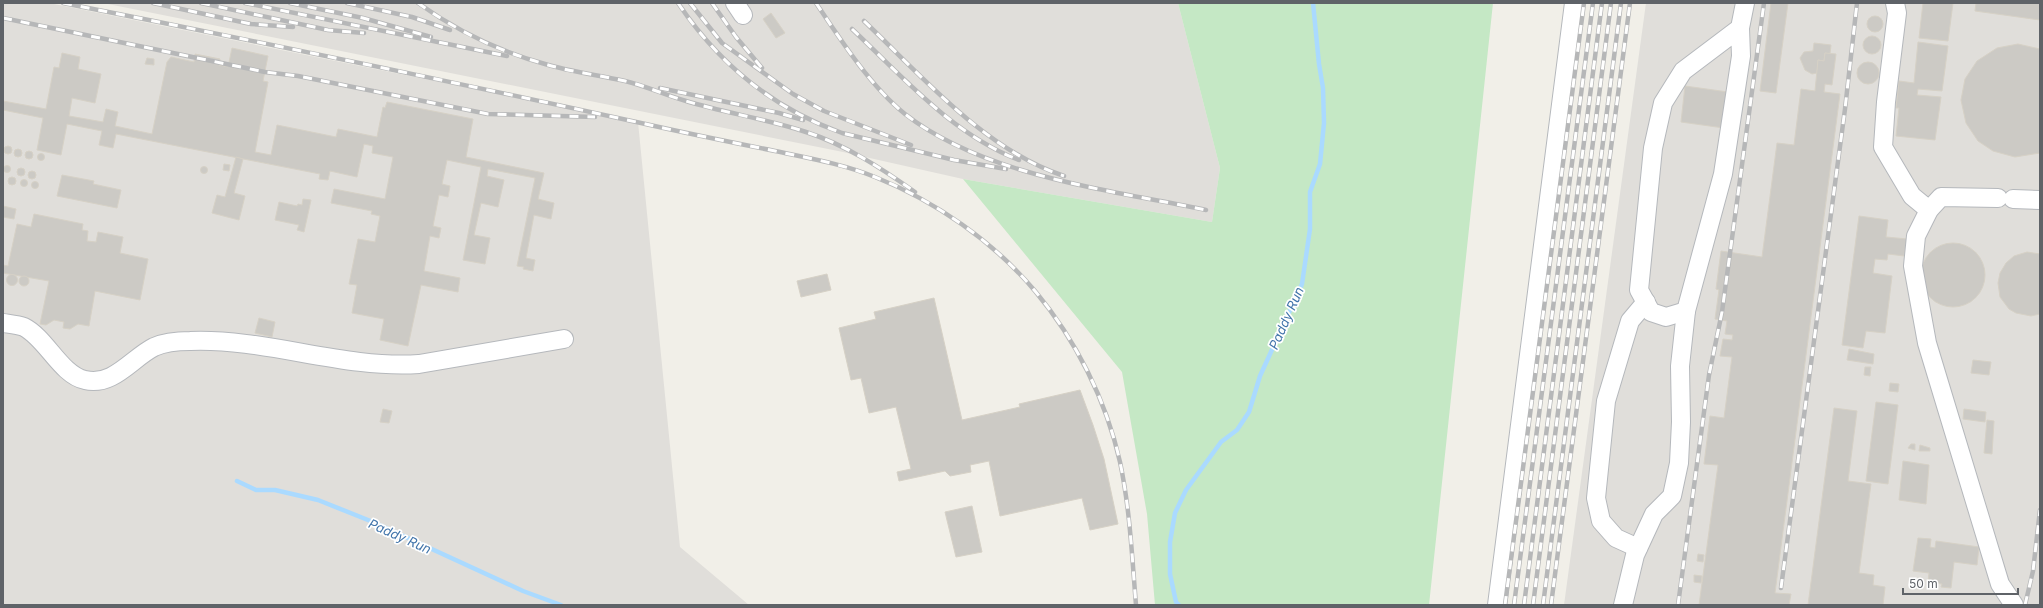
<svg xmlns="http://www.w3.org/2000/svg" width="2043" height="608" viewBox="0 0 2043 608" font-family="Inter,sans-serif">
	<rect width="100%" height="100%" fill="#f1efe8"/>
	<!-- industrial -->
	<g fill="#e0deda">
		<polygon points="3,3 49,3 638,122 680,547 749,605 3,605"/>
		<polygon points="103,3 1178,3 1220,168 1212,222 963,179 843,152"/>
		<polygon points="1646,3 2040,3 2040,605 1564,605"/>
	</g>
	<!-- green -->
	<polygon fill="#c5e8c5" points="1178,3 1493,3 1429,605 1155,605 1147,514 1122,372 963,179 1212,222 1220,168"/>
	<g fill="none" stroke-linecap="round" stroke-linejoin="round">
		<!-- stream -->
		<g stroke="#aadaff" stroke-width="4.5">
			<polyline points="237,481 256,490 275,490 318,500 373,522 523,591 561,605"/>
			<polyline points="1179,605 1176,602 1170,574 1170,542 1175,513 1186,490 1221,442 1237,430 1249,412 1260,376 1302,284 1310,229 1310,192 1320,164 1324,123 1323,88 1319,64 1313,3"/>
		</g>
	</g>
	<!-- building -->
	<g fill="#cccac5" stroke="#d6d1c6">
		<polygon points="1771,3 1788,3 1776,93 1760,91"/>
		<polygon points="1923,3 1953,3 1948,41 1919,38"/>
		<polygon points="1976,3 2040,3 2040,20 1975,11"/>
		<polygon points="771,13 785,33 776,38 763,19"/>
		<circle cx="1875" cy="24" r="8"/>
		<circle cx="1872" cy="45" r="9"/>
		<polygon points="1918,42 1948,46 1942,91 1918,89 1917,95 1941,97 1935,140 1896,136 1899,108 1896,108 1899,81 1914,83"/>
		<polygon points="1814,43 1831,45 1830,54 1825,53 1824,61 1818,60 1817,73 1812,74 1805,70 1800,58 1804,52 1813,51"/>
		<polygon points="2018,44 2040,49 2040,153 2015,157 1993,151 1978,141 1966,123 1961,100 1965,79 1977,61 1997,48"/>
		<polygon points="232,48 268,56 263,81 268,82 255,152 271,155 277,125 336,137 338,129 377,137 383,107 385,108 387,102 473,119 466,157 544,173 538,199 554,203 551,219 534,215 526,258 535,260 533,271 523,269 524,267 517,266 535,178 488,169 487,176 504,180 498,207 481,203 474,235 490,238 485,264 463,260 481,167 447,160 442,184 450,186 448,197 439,195 433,226 441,228 439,238 430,236 424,271 460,278 458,292 421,285 408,346 380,340 384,319 352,313 357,285 349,284 358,239 375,242 380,216 371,214 372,211 331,203 334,189 385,199 393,157 372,153 373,146 364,144 357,177 330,171 328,180 319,179 320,174 116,134 113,148 99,145 102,131 67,124 61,155 37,150 43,118 3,110 3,101 46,109 54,67 59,68 62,53 80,57 78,69 101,74 95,103 72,98 69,116 103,122 106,109 118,112 115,126 152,134 167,62 171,57 194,62 195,54 220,59 219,65 228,67"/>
		<polygon points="1825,53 1836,54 1832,85 1825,84 1824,92 1840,94 1775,593 1791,594 1789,605 1699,605 1718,465 1704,464 1710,416 1724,418 1732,357 1720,356 1723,339 1732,340 1733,335 1725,334 1727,321 1715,319 1719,290 1716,289 1721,251 1762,257 1777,143 1794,145 1801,89 1815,91 1818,60 1824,61"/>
		<polygon points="147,58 154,59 154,65 145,64"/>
		<circle cx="1868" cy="73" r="11"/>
		<polygon points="1685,86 1728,92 1724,128 1681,122"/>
		<circle cx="8" cy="150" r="4"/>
		<circle cx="18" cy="153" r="4"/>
		<circle cx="29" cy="155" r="4"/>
		<circle cx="41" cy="157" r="3.5"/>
		<polygon points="236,157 243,159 234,193 245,196 239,220 212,213 217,195 225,197"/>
		<polygon points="224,164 230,165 229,171 223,170"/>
		<circle cx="7" cy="169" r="3.5"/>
		<circle cx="204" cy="170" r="3.5"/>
		<circle cx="21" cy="172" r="4"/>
		<circle cx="32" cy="175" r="4"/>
		<polygon points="62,175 94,181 93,184 121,190 117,208 57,196"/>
		<circle cx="12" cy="181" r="4"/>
		<circle cx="24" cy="183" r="3.5"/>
		<circle cx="35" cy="185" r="3.5"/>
		<polygon points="303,199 311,200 304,232 297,230 299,225 275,220 279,202 297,206 298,204 302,205"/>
		<polygon points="3,206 16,209 14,219 3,217"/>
		<polygon points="34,214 83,224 82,230 88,231 87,241 96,242 98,232 123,237 120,253 148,259 140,300 95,291 89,326 78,324 70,329 63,328 64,322 54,320 46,325 40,324 49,281 3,273 3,265 8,266 17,224 31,227"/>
		<polygon points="1859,216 1888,220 1886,237 1907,239 1904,256 1888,254 1887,260 1875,259 1873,273 1892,276 1885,333 1866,331 1863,348 1842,345"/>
		<circle cx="1953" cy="275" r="32"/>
		<polygon points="2027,252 2040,254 2040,314 2031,316 2016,313 2009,309 2000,297 1998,283 2000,273 2006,263 2014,256"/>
		<polygon points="827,274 831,290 801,297 797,281"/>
		<circle cx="12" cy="280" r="5.5"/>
		<circle cx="24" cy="281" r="5"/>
		<polygon points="934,298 962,420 1020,407 1019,404 1080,390 1093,425 1104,459 1118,524 1090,530 1082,498 1000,516 989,461 970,465 971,472 950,476 945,471 899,481 897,472 911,469 896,407 869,413 861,378 851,380 839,328 876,319 874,312"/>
		<polygon points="259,318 275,322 272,337 255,333"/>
		<polygon points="1849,349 1874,354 1873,364 1847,360"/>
		<polygon points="1973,360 1991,362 1989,375 1971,373"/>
		<polygon points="1865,367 1871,367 1870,376 1864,375"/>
		<polygon points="1890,383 1899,384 1898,392 1889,391"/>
		<polygon points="1876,402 1898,405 1888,484 1866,481"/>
		<polygon points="1834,408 1857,411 1848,481 1871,484 1859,573 1874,575 1873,585 1885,587 1883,605 1808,605"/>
		<polygon points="383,409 392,411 389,423 380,422"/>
		<polygon points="1964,409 1986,412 1985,422 1963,419"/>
		<polygon points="1987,420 1994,421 1992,454 1984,453"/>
		<polygon points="1911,444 1915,444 1915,450 1908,448"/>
		<polygon points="1920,445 1930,448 1930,451 1919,451"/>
		<polygon points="1903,461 1929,465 1926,504 1899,500"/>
		<polygon points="972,506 982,552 956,557 945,512"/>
		<polygon points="1918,538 1931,539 1930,547 1935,548 1936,541 1979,547 1977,565 1954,562 1951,588 1941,587 1942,584 1928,582 1929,573 1913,571"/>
		<polygon points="1698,554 1704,555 1703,562 1697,561"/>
		<polygon points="1694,575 1702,576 1701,583 1694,582"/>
	</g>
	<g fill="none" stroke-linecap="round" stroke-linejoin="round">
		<!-- minor casing -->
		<g stroke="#b5b8bc" stroke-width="20">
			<g id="minor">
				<polyline points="735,3 743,15"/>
				<polyline points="1895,3 1897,13 1886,102 1883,147 1912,196 1929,210"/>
				<polyline points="1740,28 1683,71 1663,103 1653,148 1639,290 1651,312 1666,317 1686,311 1723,174 1741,56 1740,28 1745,3"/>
				<polyline points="1998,198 1941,197 1929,210 1916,236 1913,266 1927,343 2000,584 2014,605"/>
				<polyline points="2013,199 2040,200"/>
				<path d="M3 323C9 324 18 325 24 327 46 338 61 375 85 380 113 387 132 358 154 347 165 342 178 341 190 341 267 338 341 369 419 364L564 339"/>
				<polyline points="1638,548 1616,538 1601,521 1596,498 1606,401 1630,321 1646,302"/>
				<polyline points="1497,605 1574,3"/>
				<polyline points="1623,605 1635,555 1654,514 1672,496 1679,463 1681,422 1680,366 1686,311"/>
			</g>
		</g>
		<!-- minor -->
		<use href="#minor" stroke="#fff" stroke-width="18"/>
		<!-- rail casing -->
		<g stroke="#b6b7b8" stroke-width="4.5">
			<g id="rail">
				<path d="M63 3C256 41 449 81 641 123 685 133 730 142 775 151 808 158 843 164 875 177 935 201 993 241 1035 291 1076 340 1106 400 1120 462 1130 509 1132 557 1136 605"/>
				<polyline points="153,3 251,24 293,27"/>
				<polyline points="201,3 328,30 364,33"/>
				<polyline points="245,3 507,56"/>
				<polyline points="290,3 363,18 431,37"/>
				<polyline points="347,3 412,17 450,30"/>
				<path d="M418 3C457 31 498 51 545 64 571 72 599 75 625 81 646 86 665 95 686 101 725 113 767 119 806 132 846 145 881 168 915 192"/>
				<path d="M678 3C719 64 772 108 842 133L954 160 1006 169"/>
				<polyline points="690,3 722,43 793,94 824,111 911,145"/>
				<polyline points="712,3 736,37 762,68"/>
				<path d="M816 3C840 39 871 87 905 114 984 176 1110 190 1206 210"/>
				<polyline points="3,18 265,72 298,76 488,114 595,117"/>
				<path d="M864 21C923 77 985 150 1064 176"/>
				<path d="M852 29C903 77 952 134 1019 160"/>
				<polyline points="660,88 779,113 803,120"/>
				<polyline points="1781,588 1845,109 1857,3"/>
				<polyline points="1505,605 1584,3"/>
				<polyline points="1514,605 1593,3"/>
				<polyline points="1524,605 1602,3"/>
				<polyline points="1533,605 1611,3"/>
				<polyline points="1543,605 1621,3"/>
				<polyline points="1551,605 1630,3"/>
				<polyline points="1678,605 1709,375 1722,312 1764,3"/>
				<polyline points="2025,605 2033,571 2040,510"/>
			</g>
		</g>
		<!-- rail -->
		<use href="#rail" stroke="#fff" stroke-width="3" stroke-dasharray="9" stroke-linecap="butt"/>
	</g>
	<g text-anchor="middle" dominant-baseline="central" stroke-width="3.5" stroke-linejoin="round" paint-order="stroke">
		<!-- water labels -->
		<g font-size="13" font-style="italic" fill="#4174aa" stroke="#fff">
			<text transform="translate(1286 318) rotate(-66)">Paddy Run</text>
			<text transform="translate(400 536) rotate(24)">Paddy Run</text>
		</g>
	</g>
	<!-- border -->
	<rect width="2043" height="608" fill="none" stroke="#5f6368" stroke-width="8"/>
	<!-- scale -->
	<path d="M1903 588v6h115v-6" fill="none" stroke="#5f6368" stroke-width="2"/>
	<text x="1909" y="588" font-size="12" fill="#5f6368" stroke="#ffffff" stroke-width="3" paint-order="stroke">50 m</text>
</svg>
